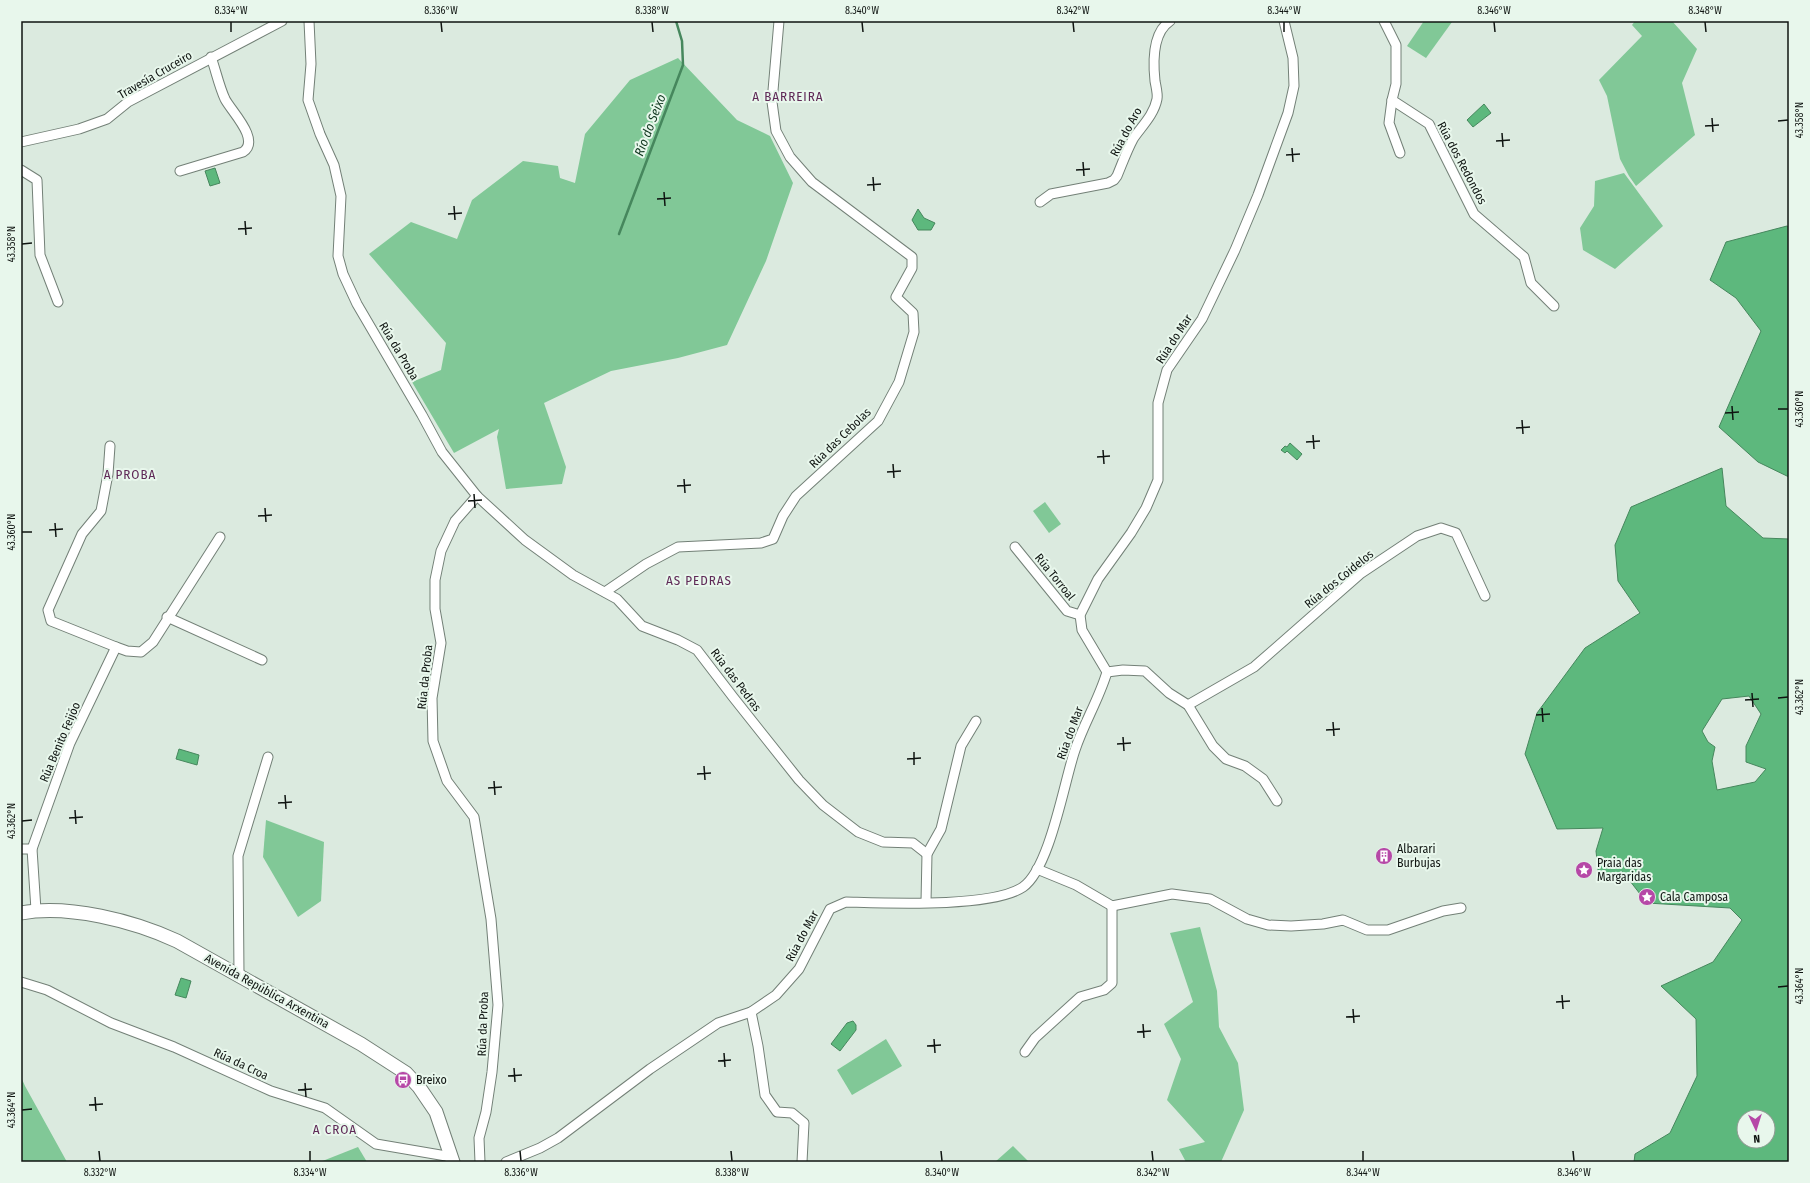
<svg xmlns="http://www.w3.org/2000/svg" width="1810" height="1183" viewBox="0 0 1810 1183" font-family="'Fira Sans Condensed',sans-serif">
	<rect width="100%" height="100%" fill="#dbeadf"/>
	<!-- green -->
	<g fill="#81c897">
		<polygon points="1424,21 1452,22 1426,58 1407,46"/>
		<polygon points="1635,21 1672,21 1697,49 1682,83 1695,135 1636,186 1629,176 1620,159 1607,96 1599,80 1642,36 1632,25"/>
		<polygon points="678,58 737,120 770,136 793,183 766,261 727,345 678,358 611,371 544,403 566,467 562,484 506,489 497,437 499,429 454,453 412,382 441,370 446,343 369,254 411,222 457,239 472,200 523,161 558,166 560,178 575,183 585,134 630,80"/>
		<polygon points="1624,173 1663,226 1615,269 1583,250 1580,228 1594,206 1595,181"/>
		<polygon points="1045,502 1061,524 1049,533 1033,511"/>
		<polygon points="266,820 324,842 321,901 298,917 263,857"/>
		<polygon points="1200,927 1217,991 1219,1027 1238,1063 1244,1110 1221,1162 1186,1162 1179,1149 1205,1142 1167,1100 1181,1059 1164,1024 1193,1002 1170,933"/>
		<polygon points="886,1039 902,1066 852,1095 837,1070"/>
		<polygon points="21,1077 25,1086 67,1162 21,1162"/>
		<polygon points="1013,1146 1029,1162 995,1162"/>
		<polygon points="358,1147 367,1162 320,1162"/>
	</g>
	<!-- water -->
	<g fill="#5db87d" stroke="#46875d" fill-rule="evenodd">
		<polygon points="1484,104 1491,113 1473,127 1467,120"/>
		<polygon points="215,168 220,183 210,186 205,171"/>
		<polygon points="918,209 924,218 935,223 931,230 918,230 912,220"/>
		<polygon points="1787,226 1789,227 1789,477 1758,462 1719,427 1761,331 1736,298 1710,280 1726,242"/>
		<polygon points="1290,443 1302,454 1297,460 1287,451 1285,453 1281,450 1285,446 1287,447"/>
		<path d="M1722 468 1726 506 1763 538 1789 539V1162H1634L1635 1154 1670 1133 1697 1076 1696 1019 1661 986 1713 962 1742 920 1730 908 1647 903 1623 872 1599 879 1596 851 1603 828 1557 829 1525 754 1537 713 1585 648 1640 613 1618 581 1615 545 1631 507ZM1749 696 1761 714 1746 746V762L1766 769 1755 782 1717 790 1712 761 1715 747 1708 742 1702 731 1722 699ZM1744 1117H1768V1141H1744Z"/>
		<polygon points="179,749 199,755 197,765 176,759"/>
		<polygon points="181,978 191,981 186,998 175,995"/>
		<polygon points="853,1021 856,1025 856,1030 840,1051 831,1044 847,1023"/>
	</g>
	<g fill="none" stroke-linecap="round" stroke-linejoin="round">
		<!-- stream -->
		<polyline stroke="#46875d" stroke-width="2.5" points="619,234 683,65 682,41 676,21"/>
		<!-- street casing -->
		<g stroke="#738077" stroke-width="11">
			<g id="street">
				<polyline points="309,21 311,64 308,100 320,134 334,165 341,196 338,256 343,274 357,304 422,415 442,452 477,496 455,521 441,551 435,580 435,609 441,643 432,698 433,741 447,781 474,817 491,919 498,1005 492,1072 486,1112 479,1138 480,1162"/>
				<polyline points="1384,21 1396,45 1396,84 1392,100 1429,124 1474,214 1524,257 1531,283 1554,306"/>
				<polyline points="1392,100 1389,123 1400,153"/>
				<polyline points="21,142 79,129 107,119 128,102 282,21"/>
				<polyline points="21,170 37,180 40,255 58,302"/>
				<path d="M180 171 243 152C261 140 231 111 225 99 219 86 216 71 211 57"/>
				<path d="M1040 202 1051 194 1108 183 1114 180 1117 176C1122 164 1127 150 1133 139 1141 127 1154 115 1157 99 1158 94 1156 87 1155 81 1153 62 1152 33 1170 21"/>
				<polyline points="110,446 108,474 101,511 82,534 48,610 51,621 116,647"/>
				<polyline points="477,496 525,540 573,575 617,599 642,626 678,640 697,650 733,697 799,780 823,805 858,832 883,842 913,843 927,854"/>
				<polyline points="1015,547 1067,611 1080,615"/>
				<polyline points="605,592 646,564 678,547 761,543 773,539 783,516 796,496 878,421 899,382 914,332 913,313 896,297 912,268 912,257 812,182 790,157 776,131 772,102 779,21"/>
				<polyline points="167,617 262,660"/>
				<polyline points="1107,672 1123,670 1145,671 1169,693 1188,705 1213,746 1226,759 1245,766 1263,779 1277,801"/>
				<polyline points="1188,705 1254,667 1360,574 1417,536 1441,528 1456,533 1485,596"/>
				<polyline points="21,849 32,849"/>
				<polyline points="1037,869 1076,885 1112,906 1172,894 1210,899 1247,919 1268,925 1291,926 1323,924 1343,920 1367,930 1388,930 1443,911 1461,908"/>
				<polyline points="926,902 927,854 941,829 961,746 976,721"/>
				<polyline points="36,910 32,849 70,743 116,647 127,651 141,652 153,642 220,537"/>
				<polyline points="239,975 238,856 268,757"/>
				<polyline points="21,982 47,990 111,1023 174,1047 271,1091 325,1108 376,1144 452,1157"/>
				<polyline points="751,1012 758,1046 765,1095 777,1112 792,1113 804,1123 802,1162"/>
				<polyline points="1025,1052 1035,1038 1080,997 1104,990 1112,983 1112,906"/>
				<path d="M506 1162 540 1148 558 1138 650 1069 718 1023 751 1012 776 995 799 969 830 909 846 902C886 903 992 908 1023 887 1050 868 1064 782 1075 750 1084 723 1099 699 1107 672L1082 630 1080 615 1098 579 1131 533 1146 508 1158 480V403L1167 370 1202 319 1235 250 1258 195 1288 113 1294 86 1293 58 1284 21"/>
			</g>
		</g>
		<!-- secondary casing -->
		<g stroke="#738077" stroke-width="15">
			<path id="secondary" d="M21 913C68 904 134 921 177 941L361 1044 406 1073 419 1087 436 1112 453 1162"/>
		</g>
		<!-- street -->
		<use href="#street" stroke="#fff" stroke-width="9"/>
		<!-- secondary -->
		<use href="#secondary" stroke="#fff" stroke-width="13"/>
	</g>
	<!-- ticks -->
	<path fill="none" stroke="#0f1411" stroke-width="1.5" d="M231 22V32M441 22 442 32M652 22 653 32M862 22 863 32M1073 22 1074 32M1284 22V32M1494 22 1495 32M1705 22 1706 32M1712 118 1713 132M1778 121 1788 120M1705 126 1719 125M1502 133 1503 147M1496 141 1510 140M1292 148 1293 162M1286 155 1300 154M1083 162 1084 176M1076 170 1090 169M873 177 874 191M867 185 881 184M664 192 665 206M657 199 671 198M454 206 455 220M448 214 462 213M245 221 246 235M238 229 252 228M22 244 32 243M1732 406 1733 420M1778 409H1788M1725 413 1739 412M1522 420 1523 434M1516 428 1530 427M1313 435 1314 449M1306 442 1320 441M1103 450 1104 464M1097 457 1110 456M893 464 894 478M887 472 901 471M684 479 685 493M677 486 691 485M474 494 475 508M468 501 482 500M265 508 266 522M258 516 272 515M55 523 56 537M49 530 63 529M22 532H32M1752 693 1753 707M1778 698 1788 697M1745 700 1759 699M1542 708 1543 722M1536 715 1550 714M1333 722 1334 736M1326 730 1340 729M1123 737 1124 751M1117 744 1131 743M914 752V765M907 759 921 758M704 766 705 780M697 774 711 773M494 781 495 795M488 788 502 787M285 795 286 809M278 803 292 802M75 810 76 824M69 818 83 817M22 821 32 820M1778 987 1788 986M1562 995 1563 1009M1556 1002 1570 1001M1353 1009 1354 1023M1346 1017 1360 1016M1143 1024 1144 1038M1137 1032 1151 1031M934 1039 935 1053M927 1046 941 1045M724 1053 725 1067M718 1061 731 1060M514 1068 515 1082M508 1076 522 1075M305 1083 306 1097M298 1090 312 1089M95 1097 96 1111M89 1105 103 1104M22 1110 32 1109M99 1151 100 1161M310 1151V1161M520 1151 521 1161M731 1151 732 1161M941 1151 942 1161M1152 1151 1153 1161M1363 1151V1161M1573 1151 1574 1161"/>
	<!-- icons -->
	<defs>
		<g id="building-disc" transform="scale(0.9)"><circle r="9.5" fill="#b648a7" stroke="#e8f7ec"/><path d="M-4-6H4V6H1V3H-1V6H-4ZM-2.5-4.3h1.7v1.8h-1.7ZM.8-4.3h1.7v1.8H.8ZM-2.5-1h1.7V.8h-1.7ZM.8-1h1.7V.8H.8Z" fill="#fff"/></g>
		<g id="sight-disc" transform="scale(0.9)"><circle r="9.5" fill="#b648a7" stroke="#e8f7ec"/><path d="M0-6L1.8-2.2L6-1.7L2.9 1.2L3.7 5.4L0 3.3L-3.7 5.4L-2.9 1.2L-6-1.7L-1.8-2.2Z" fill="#fff"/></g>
		<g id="bus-disc" transform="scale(0.9)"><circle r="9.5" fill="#b648a7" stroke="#e8f7ec"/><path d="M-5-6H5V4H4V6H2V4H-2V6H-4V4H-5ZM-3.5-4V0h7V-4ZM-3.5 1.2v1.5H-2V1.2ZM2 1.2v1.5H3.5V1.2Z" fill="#fff"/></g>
	</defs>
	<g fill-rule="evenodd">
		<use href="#building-disc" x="1384" y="856"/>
		<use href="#sight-disc" x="1584" y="870"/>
		<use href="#sight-disc" x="1647" y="897"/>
		<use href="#bus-disc" x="403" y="1080"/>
	</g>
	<g text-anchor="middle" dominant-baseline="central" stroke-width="4" stroke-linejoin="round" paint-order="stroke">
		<!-- street labels -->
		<g font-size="12" fill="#0f1411" stroke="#e8f7ec">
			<text transform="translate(155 75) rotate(-30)">Travesía Cruceiro</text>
			<text transform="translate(1126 132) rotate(-62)">Rúa do Aro</text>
			<text transform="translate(1462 163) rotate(62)">Rúa dos Redondos</text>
			<text transform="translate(1174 339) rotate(-57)">Rúa do Mar</text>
			<text transform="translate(399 351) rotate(59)">Rúa da Proba</text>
			<text transform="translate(840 438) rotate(-44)">Rúa das Cebolas</text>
			<text transform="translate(1055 577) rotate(51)">Rúa Torroal</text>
			<text transform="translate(1339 579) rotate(-39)">Rúa dos Coidelos</text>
			<text transform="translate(425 677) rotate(-84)">Rúa da Proba</text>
			<text transform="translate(736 680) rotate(53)">Rúa das Pedras</text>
			<text transform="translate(1070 733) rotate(-70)">Rúa do Mar</text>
			<text transform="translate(60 742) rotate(-67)">Rúa Benito Feijóo</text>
			<text transform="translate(802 936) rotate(-62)">Rúa do Mar</text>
			<text transform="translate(267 991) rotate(29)">Avenida República Arxentina</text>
			<text transform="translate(483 1024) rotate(-88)">Rúa da Proba</text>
			<text transform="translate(241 1064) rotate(25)">Rúa da Croa</text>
		</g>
		<!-- poi labels -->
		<g font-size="12" fill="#0f1411" stroke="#e8f7ec" text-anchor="start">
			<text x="1397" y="849">Albarari<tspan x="1397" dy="14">Burbujas</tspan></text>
			<text x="1597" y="863">Praia das<tspan x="1597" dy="14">Margaridas</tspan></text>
			<text x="1660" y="897">Cala Camposa</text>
			<text x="416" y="1080">Breixo</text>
		</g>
		<!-- neighbourhood labels -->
		<g font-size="13" letter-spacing="1" fill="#5f2957" stroke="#e8f7ec">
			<text x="788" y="96">A BARREIRA</text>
			<text x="130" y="474">A PROBA</text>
			<text x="699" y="580">AS PEDRAS</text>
			<text x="335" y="1129">A CROA</text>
		</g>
		<!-- water labels -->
		<g font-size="13" font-style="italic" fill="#0f361e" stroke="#e8f7ec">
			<text transform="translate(650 125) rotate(-69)">Río do Seixo</text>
		</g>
	</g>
	<!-- border -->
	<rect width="1810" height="1183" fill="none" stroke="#e8f7ec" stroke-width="44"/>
	<!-- north arrow -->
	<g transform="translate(1756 1129) rotate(176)"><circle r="19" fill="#e8f7ec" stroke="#919c94"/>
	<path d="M0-3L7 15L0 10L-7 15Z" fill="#b648a7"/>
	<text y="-6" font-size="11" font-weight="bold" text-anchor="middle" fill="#0f1411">N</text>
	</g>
	<rect x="22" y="22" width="1766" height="1139" fill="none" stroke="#0f1411" stroke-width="1.5"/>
	<g font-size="10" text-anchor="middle" fill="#0f1411">
		<text x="231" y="14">8.334°W</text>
		<text x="441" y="14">8.336°W</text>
		<text x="652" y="14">8.338°W</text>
		<text x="862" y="14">8.340°W</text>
		<text x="1073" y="14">8.342°W</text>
		<text x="1284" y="14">8.344°W</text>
		<text x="1494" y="14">8.346°W</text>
		<text x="1705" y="14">8.348°W</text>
		<text transform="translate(1799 120) rotate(-90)" y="4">43.358°N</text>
		<text transform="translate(11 244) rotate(-90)" y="4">43.358°N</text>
		<text transform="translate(1799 409) rotate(-90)" y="4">43.360°N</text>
		<text transform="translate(11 532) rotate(-90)" y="4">43.360°N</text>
		<text transform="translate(1799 697) rotate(-90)" y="4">43.362°N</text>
		<text transform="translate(11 821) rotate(-90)" y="4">43.362°N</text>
		<text transform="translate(1799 986) rotate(-90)" y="4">43.364°N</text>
		<text transform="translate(11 1110) rotate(-90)" y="4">43.364°N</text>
		<text x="100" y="1176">8.332°W</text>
		<text x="310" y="1176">8.334°W</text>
		<text x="521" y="1176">8.336°W</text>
		<text x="732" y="1176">8.338°W</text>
		<text x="942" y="1176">8.340°W</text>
		<text x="1153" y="1176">8.342°W</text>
		<text x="1363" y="1176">8.344°W</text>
		<text x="1574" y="1176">8.346°W</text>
	</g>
</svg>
